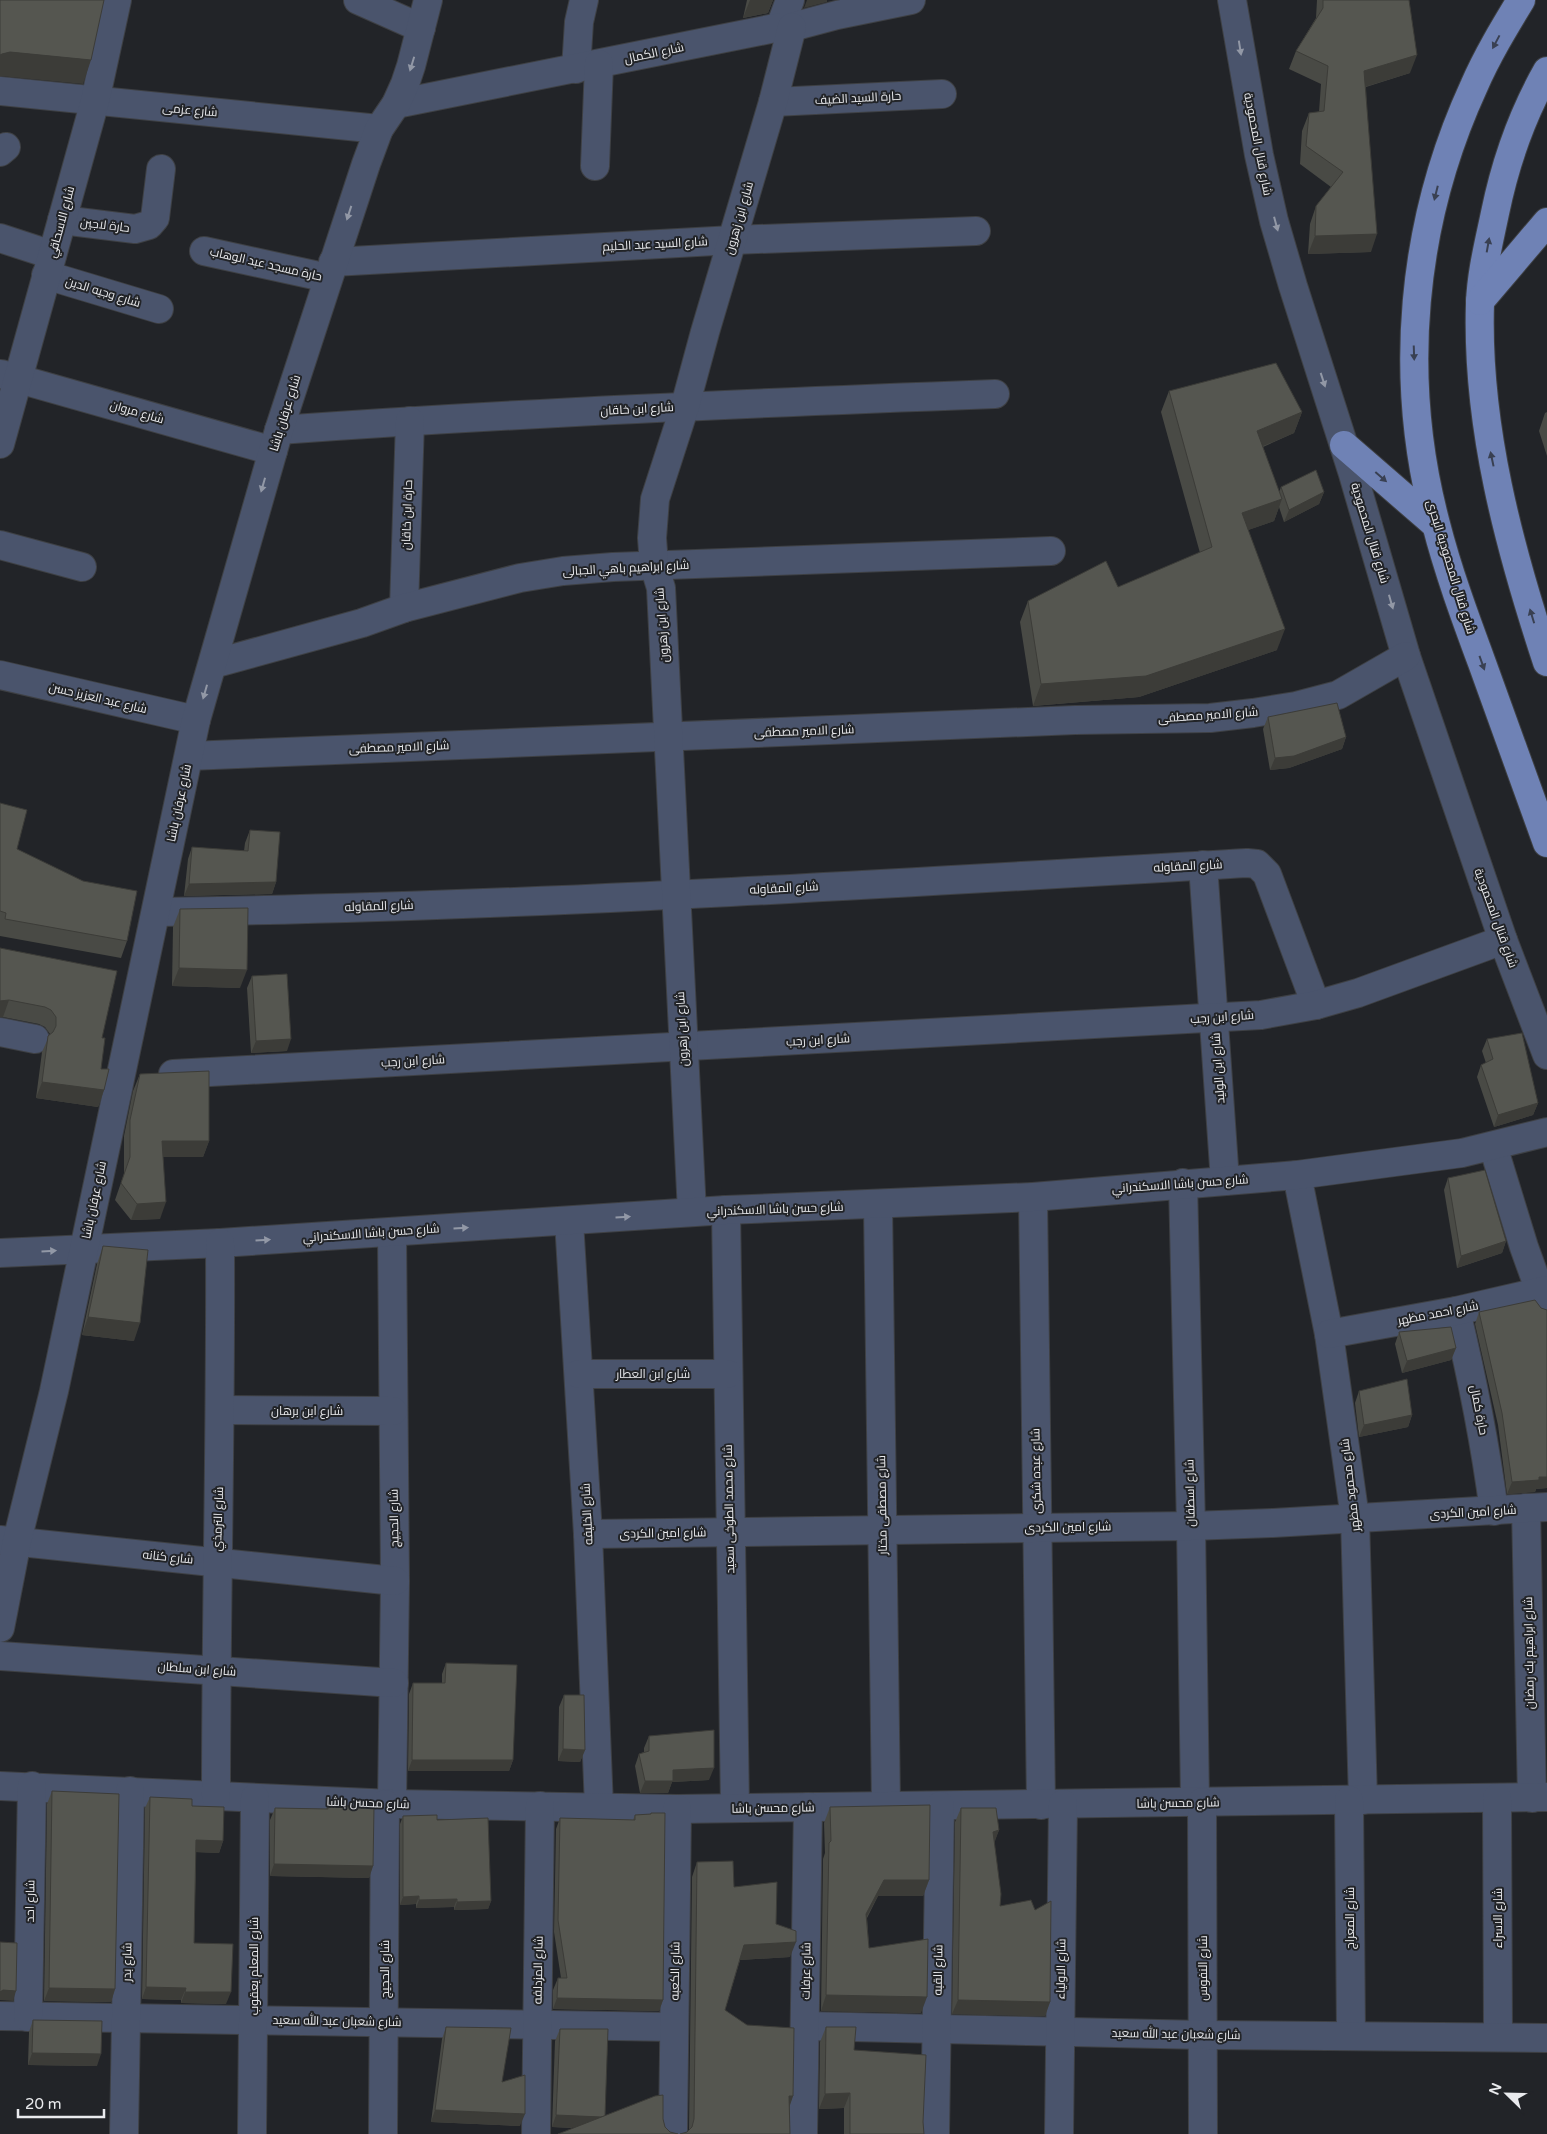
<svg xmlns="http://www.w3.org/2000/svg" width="1547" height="2134" viewBox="0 0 1547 2134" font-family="'Varela Round',Cairo,sans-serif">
	<rect width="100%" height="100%" fill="#222428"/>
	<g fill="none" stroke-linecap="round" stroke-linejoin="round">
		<!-- minor casing -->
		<g stroke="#3e4044" stroke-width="30">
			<g id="minor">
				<polyline points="358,0 421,28"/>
				<polyline points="1232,0 1259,155 1274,221 1293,286 1353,474 1406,656 1503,940 1547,1055"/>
				<polyline points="780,27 790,0"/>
				<polyline points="576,69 579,22 584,0"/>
				<polyline points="0,91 379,129"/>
				<polyline points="773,102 942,94"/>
				<polyline points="396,104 780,27 792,27 837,15 911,0"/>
				<polyline points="0,152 6,147"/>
				<polyline points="595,166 599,64"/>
				<polyline points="62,220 135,229 149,225 155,218 161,169"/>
				<polyline points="0,238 52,255"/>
				<polyline points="204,251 328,278"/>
				<polyline points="333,262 733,240 976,231"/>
				<polyline points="46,275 159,309"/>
				<polyline points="1,374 273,451"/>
				<path d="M279 430C517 413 756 403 995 394"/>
				<polyline points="0,444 95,101 117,0"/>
				<polyline points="0,545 82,567"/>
				<polyline points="404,608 410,421"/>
				<polyline points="213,664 362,623 404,608 520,578 563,571 613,567 1051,551"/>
				<polyline points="0,675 196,720"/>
				<polyline points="189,756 1075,720 1210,718 1253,713 1296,706 1338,695 1406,656"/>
				<polyline points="1203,865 1225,1181"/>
				<path d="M156 912C520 907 883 884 1247 863L1257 864 1267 874 1316 1005"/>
				<polyline points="0,1032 35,1039"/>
				<polyline points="173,1074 1261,1015 1316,1005 1358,993 1503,940"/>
				<polyline points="1493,1146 1524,1247 1546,1308"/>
				<polyline points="1297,1175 1329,1334 1355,1518 1363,1800"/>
				<polyline points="1183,1183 1191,1526 1195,1802"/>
				<polyline points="1033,1197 1041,1805"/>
				<polyline points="878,1205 886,1806"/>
				<polyline points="726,1210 735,1808"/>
				<polyline points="692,1212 661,588 654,565 652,538 655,499 685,406 705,332 773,102 792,27"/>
				<polyline points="569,1221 588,1534 599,1807"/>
				<polyline points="392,1232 395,1581 392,1804"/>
				<polyline points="0,1253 220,1243 726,1210 1033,1197 1297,1175 1462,1153 1547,1132"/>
				<path d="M1456 1311C1472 1377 1485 1443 1494 1511"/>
				<polyline points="1329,1334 1456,1311 1547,1290"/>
				<polyline points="579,1374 727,1374"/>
				<polyline points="221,1410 393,1411"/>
				<polyline points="1526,1508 1532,1798"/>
				<polyline points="588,1534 1191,1526 1273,1523 1547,1507"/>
				<polyline points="0,1540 395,1581"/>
				<polyline points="0,1628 17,1541 54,1391 196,720 279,430 366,164 379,129 396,104 405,84 411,66 428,0"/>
				<polyline points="0,1656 394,1683"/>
				<polyline points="0,1786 392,1804 677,1809 1547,1797"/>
				<path d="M216 1796C216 1611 221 1427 220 1243"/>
				<polyline points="1497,1798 1498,2037"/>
				<polyline points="1349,1800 1351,2036"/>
				<polyline points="1202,1802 1203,2134"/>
				<polyline points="0,2016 674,2027"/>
				<polyline points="28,2017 32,1786"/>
				<polyline points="806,2026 1203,2035 1547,2038"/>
				<polyline points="124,2134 130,1791"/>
				<polyline points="252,2134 255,1798"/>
				<polyline points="383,2134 385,1804"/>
				<polyline points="536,2134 540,1806"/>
				<polyline points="673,2134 677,1809"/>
				<polyline points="803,2134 808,1807"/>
				<polyline points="935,2134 940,1806"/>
				<polyline points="1059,2134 1063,1804"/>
			</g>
		</g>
		<!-- major casing -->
		<g stroke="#3e4044" stroke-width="30">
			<g id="major">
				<path d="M1521 0C1504 28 1487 56 1474 86 1411 223 1397 378 1436 524 1448 571 1465 617 1482 663 1504 723 1525 783 1547 843"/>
				<path d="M1547 71C1522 115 1505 164 1495 213 1489 242 1481 273 1480 303 1476 425 1509 547 1547 662"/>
				<polyline points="1480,301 1547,222"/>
				<polyline points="1344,445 1435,524"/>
			</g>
		</g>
		<!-- minor -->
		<use href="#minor" stroke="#4a546c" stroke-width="28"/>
		<!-- major -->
		<use href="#major" stroke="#6f82b5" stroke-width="28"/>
	</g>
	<!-- wall -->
	<g fill="#494a45">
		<polygon points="747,0 773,0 768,13 743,18"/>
		<polygon points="1317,0 1409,0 1410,73 1366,87 1371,252 1308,254 1310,224 1316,206 1331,187 1300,164 1302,131 1309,113 1319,112 1321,84 1289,69 1296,51 1316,18"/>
		<polygon points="1169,391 1302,412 1294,433 1263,447 1279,492 1281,487 1324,492 1319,504 1284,522 1279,507 1274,521 1248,530 1277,650 1139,697 1033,706 1020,622 1028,601 1118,587 1200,553 1161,412"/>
		<polygon points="1547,412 1547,456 1539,431 1545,413"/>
		<polygon points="1268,717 1346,737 1342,749 1289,768 1270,770 1263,729"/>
		<polygon points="0,803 17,849 127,941 121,958 0,936"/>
		<polygon points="250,830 276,882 272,894 184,896 188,859 192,847 244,851 245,843"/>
		<polygon points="180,909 240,988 172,986 173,927"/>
		<polygon points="0,948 102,1038 101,1069 104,1090 98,1107 36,1098 42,1052 50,1034 45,1027 39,1024 3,1017"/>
		<polygon points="252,976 287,1051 251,1053 247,988"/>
		<polygon points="1487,1039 1538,1103 1533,1115 1494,1127 1477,1077 1481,1065 1486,1063 1482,1051"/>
		<polygon points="140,1074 209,1141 203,1157 163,1157 160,1219 131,1220 115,1200 124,1174 124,1136 133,1091"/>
		<polygon points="1448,1178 1506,1241 1502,1253 1457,1268 1444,1190"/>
		<polygon points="103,1246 134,1341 82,1335 97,1264"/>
		<polygon points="1541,1308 1547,1310 1547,1488 1536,1489 1535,1492 1507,1494 1498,1425 1475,1324 1479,1312"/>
		<polygon points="1399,1332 1456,1348 1451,1360 1402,1373 1395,1344"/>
		<polygon points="1359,1391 1412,1415 1408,1427 1359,1437 1355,1403"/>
		<polygon points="446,1663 513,1760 509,1771 408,1771 409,1694 413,1683 442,1683 442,1674"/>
		<polygon points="564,1695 585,1750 580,1762 558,1761 559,1707"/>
		<polygon points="649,1736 709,1780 672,1782 668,1793 640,1793 635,1766 639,1754 644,1752 644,1748"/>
		<polygon points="52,1791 115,1989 111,2002 44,2001 47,1804"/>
		<polygon points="150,1797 192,1806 223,1841 219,1853 196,1852 194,1943 226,2004 181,2003 181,2000 142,1999 145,1808"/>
		<polygon points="328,1805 373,1866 369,1878 270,1876 270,1820 275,1808 326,1809"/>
		<polygon points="830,1807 929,1880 923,1896 878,1896 867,1918 869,1948 921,2013 821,2011 823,1859 825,1853 824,1823"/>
		<polygon points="961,1808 999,1830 994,1842 1000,1906 1050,2002 1045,2016 952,2014 955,1822"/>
		<polygon points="651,1813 663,2000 659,2011 553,2009 553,1990 558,1978 561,1978 554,1932 556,1829 560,1818 633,1820 635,1815 650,1814"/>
		<polygon points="403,1816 437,1820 491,1901 488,1909 454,1910 454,1907 416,1908 416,1904 400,1905 400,1824"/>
		<polygon points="697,1862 734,1887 776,1924 790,1957 740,1960 725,2010 793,2096 789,2107 687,2132 689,2130 692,1877"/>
		<polygon points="33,2020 97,2066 28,2065 29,2032"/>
		<polygon points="446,2027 502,2082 520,2126 431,2122 442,2039"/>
		<polygon points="826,2027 854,2050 923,2122 924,2134 844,2134 844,2108 819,2109 820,2042"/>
		<polygon points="560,2029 572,2128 552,2127 555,2041"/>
	</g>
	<!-- shaded-wall -->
	<g fill="#3c3c38">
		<polygon points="750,0 773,0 768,13 743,18"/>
		<polygon points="807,0 827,0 827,2 804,8"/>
		<polygon points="10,52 91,60 83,84 0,76 0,55 2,54"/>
		<polygon points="1417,55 1410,73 1358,89 1364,71"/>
		<polygon points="1377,234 1371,252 1308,254 1315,236"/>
		<polygon points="1302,412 1294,433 1249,452 1257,431"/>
		<polygon points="1324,492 1319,504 1284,522 1289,510"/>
		<polygon points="1282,499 1274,521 1234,535 1242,513"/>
		<polygon points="1285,629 1277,650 1139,697 1033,706 1041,684"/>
		<polygon points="1346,737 1342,749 1289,768 1270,770 1275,758"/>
		<polygon points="276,882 272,894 184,896 189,884"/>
		<polygon points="179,968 247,970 240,988 172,986"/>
		<polygon points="9,1000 3,1017 0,1017 0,1001"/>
		<polygon points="291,1039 287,1051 251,1053 256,1041"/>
		<polygon points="42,1082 104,1090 98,1107 36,1098"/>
		<polygon points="1538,1103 1533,1115 1494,1127 1498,1115"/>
		<polygon points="162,1141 209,1141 203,1157 156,1157"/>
		<polygon points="166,1202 160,1219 131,1220 137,1204"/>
		<polygon points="1506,1241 1502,1253 1457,1268 1461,1256"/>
		<polygon points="88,1317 140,1323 134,1341 82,1335"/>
		<polygon points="1456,1348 1451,1360 1402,1373 1407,1361"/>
		<polygon points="1412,1415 1408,1427 1359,1437 1364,1425"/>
		<polygon points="1539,1477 1547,1477 1547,1488 1536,1489 1535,1492 1507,1494 1512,1482"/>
		<polygon points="563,1749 585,1750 580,1762 558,1761"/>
		<polygon points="412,1760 513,1760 509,1771 408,1771"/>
		<polygon points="714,1768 709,1780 672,1782 668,1793 640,1793 645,1781 673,1770"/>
		<polygon points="999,1830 994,1844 993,1832"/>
		<polygon points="196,1840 223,1841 219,1853 192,1852"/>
		<polygon points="274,1864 373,1866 369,1878 270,1876"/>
		<polygon points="884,1880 929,1880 923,1896 878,1896 860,1929 866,1914"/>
		<polygon points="419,1896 416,1904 400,1905 403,1897"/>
		<polygon points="457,1899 454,1907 416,1908 419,1900"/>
		<polygon points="491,1901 488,1909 454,1910 457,1902"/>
		<polygon points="796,1942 790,1957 739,1960 744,1945"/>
		<polygon points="146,1987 186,1988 181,2000 142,1999"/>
		<polygon points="49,1988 115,1989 111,2002 44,2001"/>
		<polygon points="3,1990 16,1991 13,2001 0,2000 0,1992"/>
		<polygon points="185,1992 231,1992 226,2004 181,2003"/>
		<polygon points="826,1995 927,1997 921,2013 821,2011"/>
		<polygon points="557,1998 663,2000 659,2011 553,2009"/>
		<polygon points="958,2000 1050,2002 1045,2016 952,2014"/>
		<polygon points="32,2053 101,2054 97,2066 28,2065"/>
		<polygon points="850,2093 844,2108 819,2109 825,2094"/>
		<polygon points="789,2096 793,2096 788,2111"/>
		<polygon points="435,2110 525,2114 520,2126 431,2122"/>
		<polygon points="556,2115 605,2117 600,2129 552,2127"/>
	</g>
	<!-- building -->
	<g fill="#555650" stroke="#3c3c38">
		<polygon points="0,0 104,0 91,60 10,52 2,54 0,55"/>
		<polygon points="1323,0 1409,0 1417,55 1364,71 1377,234 1315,236 1316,206 1343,172 1306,146 1309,113 1324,111 1328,66 1296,51 1323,8"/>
		<polygon points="1276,363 1302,412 1257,431 1282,499 1242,513 1285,629 1146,676 1041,684 1028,601 1106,561 1118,587 1212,547 1169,391"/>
		<polygon points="1316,470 1324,492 1289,510 1281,487"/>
		<polygon points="1337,703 1346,737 1294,756 1275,758 1268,717"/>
		<polygon points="0,803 27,810 17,849 83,881 137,891 127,941 5,919 6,913 0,911"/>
		<polygon points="250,830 280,832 276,882 189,884 192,847 248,851"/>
		<polygon points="248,908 247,970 179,968 180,909"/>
		<polygon points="0,948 117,971 102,1038 105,1038 101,1069 109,1069 104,1090 42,1082 48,1036 53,1032 56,1026 56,1017 51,1010 45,1007 9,1000 0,1001"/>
		<polygon points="287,974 291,1039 256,1041 252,976"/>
		<polygon points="1522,1033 1538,1103 1498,1115 1481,1065 1493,1059 1487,1039"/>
		<polygon points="209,1071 209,1141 162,1141 166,1202 137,1204 121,1183 130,1157 130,1120 140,1074"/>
		<polygon points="1485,1170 1506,1241 1461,1256 1448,1178"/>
		<polygon points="103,1246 148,1250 140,1323 88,1317"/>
		<polygon points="1535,1300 1541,1308 1547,1310 1547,1477 1539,1477 1539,1480 1512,1482 1502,1413 1479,1312"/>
		<polygon points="1451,1327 1456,1348 1407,1361 1399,1332"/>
		<polygon points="1407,1379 1412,1415 1364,1425 1359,1391"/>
		<polygon points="446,1663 517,1665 513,1760 412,1760 413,1683 445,1683"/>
		<polygon points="564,1695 584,1695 585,1750 563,1749"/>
		<polygon points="714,1730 714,1768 673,1770 673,1781 645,1781 639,1754 649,1751 649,1736"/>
		<polygon points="52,1791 119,1794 115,1989 49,1988"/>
		<polygon points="150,1797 192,1799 192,1806 224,1807 223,1841 196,1840 194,1943 233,1944 231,1992 185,1992 186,1988 146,1987"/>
		<polygon points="328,1805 374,1807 373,1866 274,1864 275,1808 328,1809"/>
		<polygon points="930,1805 929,1880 884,1880 866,1914 869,1948 928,1939 927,1997 826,1995 829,1843 831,1841 830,1807"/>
		<polygon points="961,1808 996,1808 999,1830 993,1832 1001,1894 1000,1906 1031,1900 1035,1910 1051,1901 1050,2002 958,2000"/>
		<polygon points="651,1813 665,1813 663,2000 557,1998 558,1978 567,1978 558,1920 560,1818 635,1820 635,1815 651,1814"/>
		<polygon points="437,1815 437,1820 488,1818 491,1901 457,1902 457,1899 419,1900 419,1896 403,1897 403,1816"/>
		<polygon points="733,1861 734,1887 777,1882 776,1924 796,1931 796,1942 744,1945 725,2010 747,2025 794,2028 793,2096 789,2096 790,2134 680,2134 687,2132 692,2127 694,2119 697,1862"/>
		<polygon points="0,1942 17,1943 16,1991 3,1990 0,1992"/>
		<polygon points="33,2020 102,2021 101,2054 32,2053"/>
		<polygon points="446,2027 511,2028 502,2082 525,2075 525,2114 435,2110"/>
		<polygon points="826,2027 856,2027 854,2050 926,2055 923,2122 924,2134 850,2134 850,2093 825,2094"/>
		<polygon points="560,2029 608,2029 605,2116 601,2117 556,2115"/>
		<polygon points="663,2095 663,2119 665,2127 670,2132 678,2134 558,2134 655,2096"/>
	</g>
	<!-- one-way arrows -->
	<defs><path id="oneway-solid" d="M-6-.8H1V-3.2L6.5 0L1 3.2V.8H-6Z" transform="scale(1.25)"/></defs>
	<g fill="#394052">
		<use href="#oneway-solid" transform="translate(1496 42) rotate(118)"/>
		<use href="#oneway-solid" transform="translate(1436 193) rotate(104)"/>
		<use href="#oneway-solid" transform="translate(1488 245) rotate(-80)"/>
		<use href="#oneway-solid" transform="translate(1414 353) rotate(88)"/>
		<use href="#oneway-solid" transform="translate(1492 459) rotate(-102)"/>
		<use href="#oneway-solid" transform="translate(1381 477) rotate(41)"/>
		<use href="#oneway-solid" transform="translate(1532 616) rotate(-107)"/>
		<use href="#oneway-solid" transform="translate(1482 663) rotate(70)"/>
	</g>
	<g fill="#9298a6">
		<use href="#oneway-solid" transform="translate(1240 48) rotate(81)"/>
		<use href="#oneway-solid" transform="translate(412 64) rotate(107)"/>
		<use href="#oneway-solid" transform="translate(349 213) rotate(108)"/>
		<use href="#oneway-solid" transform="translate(1276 224) rotate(75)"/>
		<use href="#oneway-solid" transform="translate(1323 380) rotate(72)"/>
		<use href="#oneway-solid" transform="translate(263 485) rotate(106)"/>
		<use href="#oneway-solid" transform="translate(1391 602) rotate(74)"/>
		<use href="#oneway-solid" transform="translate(205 692) rotate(106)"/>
		<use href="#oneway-solid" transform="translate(623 1217) rotate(-4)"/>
		<use href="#oneway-solid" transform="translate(461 1228) rotate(-4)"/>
		<use href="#oneway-solid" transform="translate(263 1240) rotate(-4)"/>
		<use href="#oneway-solid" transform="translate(49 1251) rotate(-3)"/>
	</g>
	<g text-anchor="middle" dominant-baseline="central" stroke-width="4" stroke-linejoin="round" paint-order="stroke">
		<!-- street labels -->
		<g font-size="12" fill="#eaebee" stroke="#222428">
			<text transform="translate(654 53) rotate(-12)">شارع الكمال</text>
			<text transform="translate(858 98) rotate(-3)">حارة السيد الضيف</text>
			<text transform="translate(190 110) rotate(5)">شارع عزمى</text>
			<text transform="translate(1258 144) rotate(79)">شارع قنال المحمودية</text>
			<text transform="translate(739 218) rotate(-74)">شارع ابن زهرون</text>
			<text transform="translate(61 222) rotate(-75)">شارع الاسحاقي</text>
			<text transform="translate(105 225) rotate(7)">حارة لاجين</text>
			<text transform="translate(655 244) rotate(-3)">شارع السيد عبد الحليم</text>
			<text transform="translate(266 264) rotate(13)">حارة مسجد عبد الوهاب</text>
			<text transform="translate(103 292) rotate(17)">شارع وجيه الدين</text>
			<text transform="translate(637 409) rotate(-3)">شارع ابن خاقان</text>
			<text transform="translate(137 412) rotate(16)">شارع مروان</text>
			<text transform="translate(285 413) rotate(-73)">شارع عرفان باشا</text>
			<text transform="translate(407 515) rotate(-88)">حارة ابن خاقان</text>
			<text transform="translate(1370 533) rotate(73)">شارع قنال المحمودية</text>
			<text transform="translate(1451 567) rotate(73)">شارع قنال المحمودية البحرى</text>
			<text transform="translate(626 568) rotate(-3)">شارع ابراهيم باهي الجبالى</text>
			<text transform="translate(662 625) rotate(-94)">شارع ابن زهرون</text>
			<text transform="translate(98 698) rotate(13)">شارع عبد العزيز حسن</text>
			<text transform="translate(1208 715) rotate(-4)">شارع الامير مصطفى</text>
			<text transform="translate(804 731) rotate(-2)">شارع الامير مصطفى</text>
			<text transform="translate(399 747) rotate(-2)">شارع الامير مصطفى</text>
			<text transform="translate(179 803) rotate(-78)">شارع عرفان باشا</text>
			<text transform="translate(1188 866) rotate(-3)">شارع المقاوله</text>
			<text transform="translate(784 888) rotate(-3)">شارع المقاوله</text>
			<text transform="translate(379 906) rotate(-2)">شارع المقاوله</text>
			<text transform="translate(1496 918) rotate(70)">شارع قنال المحمودية</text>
			<text transform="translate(1222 1017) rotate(-4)">شارع ابن رجب</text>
			<text transform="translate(682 1029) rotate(-93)">شارع ابن زهرون</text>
			<text transform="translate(818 1040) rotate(-3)">شارع ابن رجب</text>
			<text transform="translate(413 1061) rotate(-3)">شارع ابن رجب</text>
			<text transform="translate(1218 1068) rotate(-94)">شارع ابن الوليد</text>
			<text transform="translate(1180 1184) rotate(-4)">شارع حسن باشا الاسكندراني</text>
			<text transform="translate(94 1200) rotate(-78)">شارع عرفان باشا</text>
			<text transform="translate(775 1209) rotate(-2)">شارع حسن باشا الاسكندراني</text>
			<text transform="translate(371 1233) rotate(-4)">شارع حسن باشا الاسكندراني</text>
			<text transform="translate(1438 1313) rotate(-11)">شارع احمد مظهر</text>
			<text x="653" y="1374">شارع ابن العطار</text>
			<text transform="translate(1479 1410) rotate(79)">حارة كمال</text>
			<text x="307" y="1411">شارع ابن برهان</text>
			<text transform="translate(1036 1471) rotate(-91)">شارع عبده شكرى</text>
			<text transform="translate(1350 1485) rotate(-97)">شارع محمود مظهر</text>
			<text transform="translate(1190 1493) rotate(-91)">شارع اسطفان</text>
			<text transform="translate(882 1505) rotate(-91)">شارع مصطفى مختار</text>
			<text transform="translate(729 1509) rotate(-91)">شارع محمد الطوخى سعيد</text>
			<text transform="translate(1473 1512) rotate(-3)">شارع امين الكردى</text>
			<text transform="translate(587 1514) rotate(-93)">شارع الخليفه</text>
			<text transform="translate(394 1518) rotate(-91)">شارع الحجيج</text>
			<text transform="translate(218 1519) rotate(-88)">شارع الترمذي</text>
			<text transform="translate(1068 1527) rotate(-1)">شارع امين الكردى</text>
			<text transform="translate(663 1533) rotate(-1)">شارع امين الكردى</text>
			<text transform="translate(168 1557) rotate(6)">شارع كنانه</text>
			<text transform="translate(1529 1653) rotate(-91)">شارع ابراهيم بك رمضان</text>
			<text transform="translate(197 1669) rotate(4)">شارع ابن سلطان</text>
			<text transform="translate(368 1803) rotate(2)">شارع محسن باشا</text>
			<text transform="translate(1178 1803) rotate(-1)">شارع محسن باشا</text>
			<text transform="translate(773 1808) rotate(-1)">شارع محسن باشا</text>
			<text transform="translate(30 1901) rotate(-89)">شارع احد</text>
			<text transform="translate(1350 1918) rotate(-90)">شارع المعراج</text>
			<text transform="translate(1498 1918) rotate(-90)">شارع الاسراء</text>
			<text transform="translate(127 1962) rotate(-89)">شارع بدر</text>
			<text transform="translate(254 1966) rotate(-90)">شارع المعلم يعقوب</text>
			<text transform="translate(1203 1968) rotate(-90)">شارع النفوس</text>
			<text transform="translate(385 1969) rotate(-90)">شارع الحجيج</text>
			<text transform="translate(1061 1969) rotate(-89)">شارع الاولياء</text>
			<text transform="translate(538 1970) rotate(-89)">شارع المزدلفه</text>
			<text transform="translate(938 1970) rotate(-89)">شارع القبه</text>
			<text transform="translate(675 1971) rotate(-89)">شارع الكعبه</text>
			<text transform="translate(806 1971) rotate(-89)">شارع عرفات</text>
			<text transform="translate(337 2021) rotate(1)">شارع شعبان عبد الله سعيد</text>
			<text transform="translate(1176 2034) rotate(1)">شارع شعبان عبد الله سعيد</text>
		</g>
	</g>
	<!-- north arrow -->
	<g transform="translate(1507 2094) rotate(293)" stroke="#222428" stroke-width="4" paint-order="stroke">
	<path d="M0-4L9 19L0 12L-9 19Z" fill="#eaebee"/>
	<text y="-8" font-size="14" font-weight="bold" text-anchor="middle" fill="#eaebee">N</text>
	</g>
	<!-- scale -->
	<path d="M18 2109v8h86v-8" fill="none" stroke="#eaebee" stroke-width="2.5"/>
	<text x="25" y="2109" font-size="15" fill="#eaebee" stroke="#222428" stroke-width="4" paint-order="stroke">20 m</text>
</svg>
